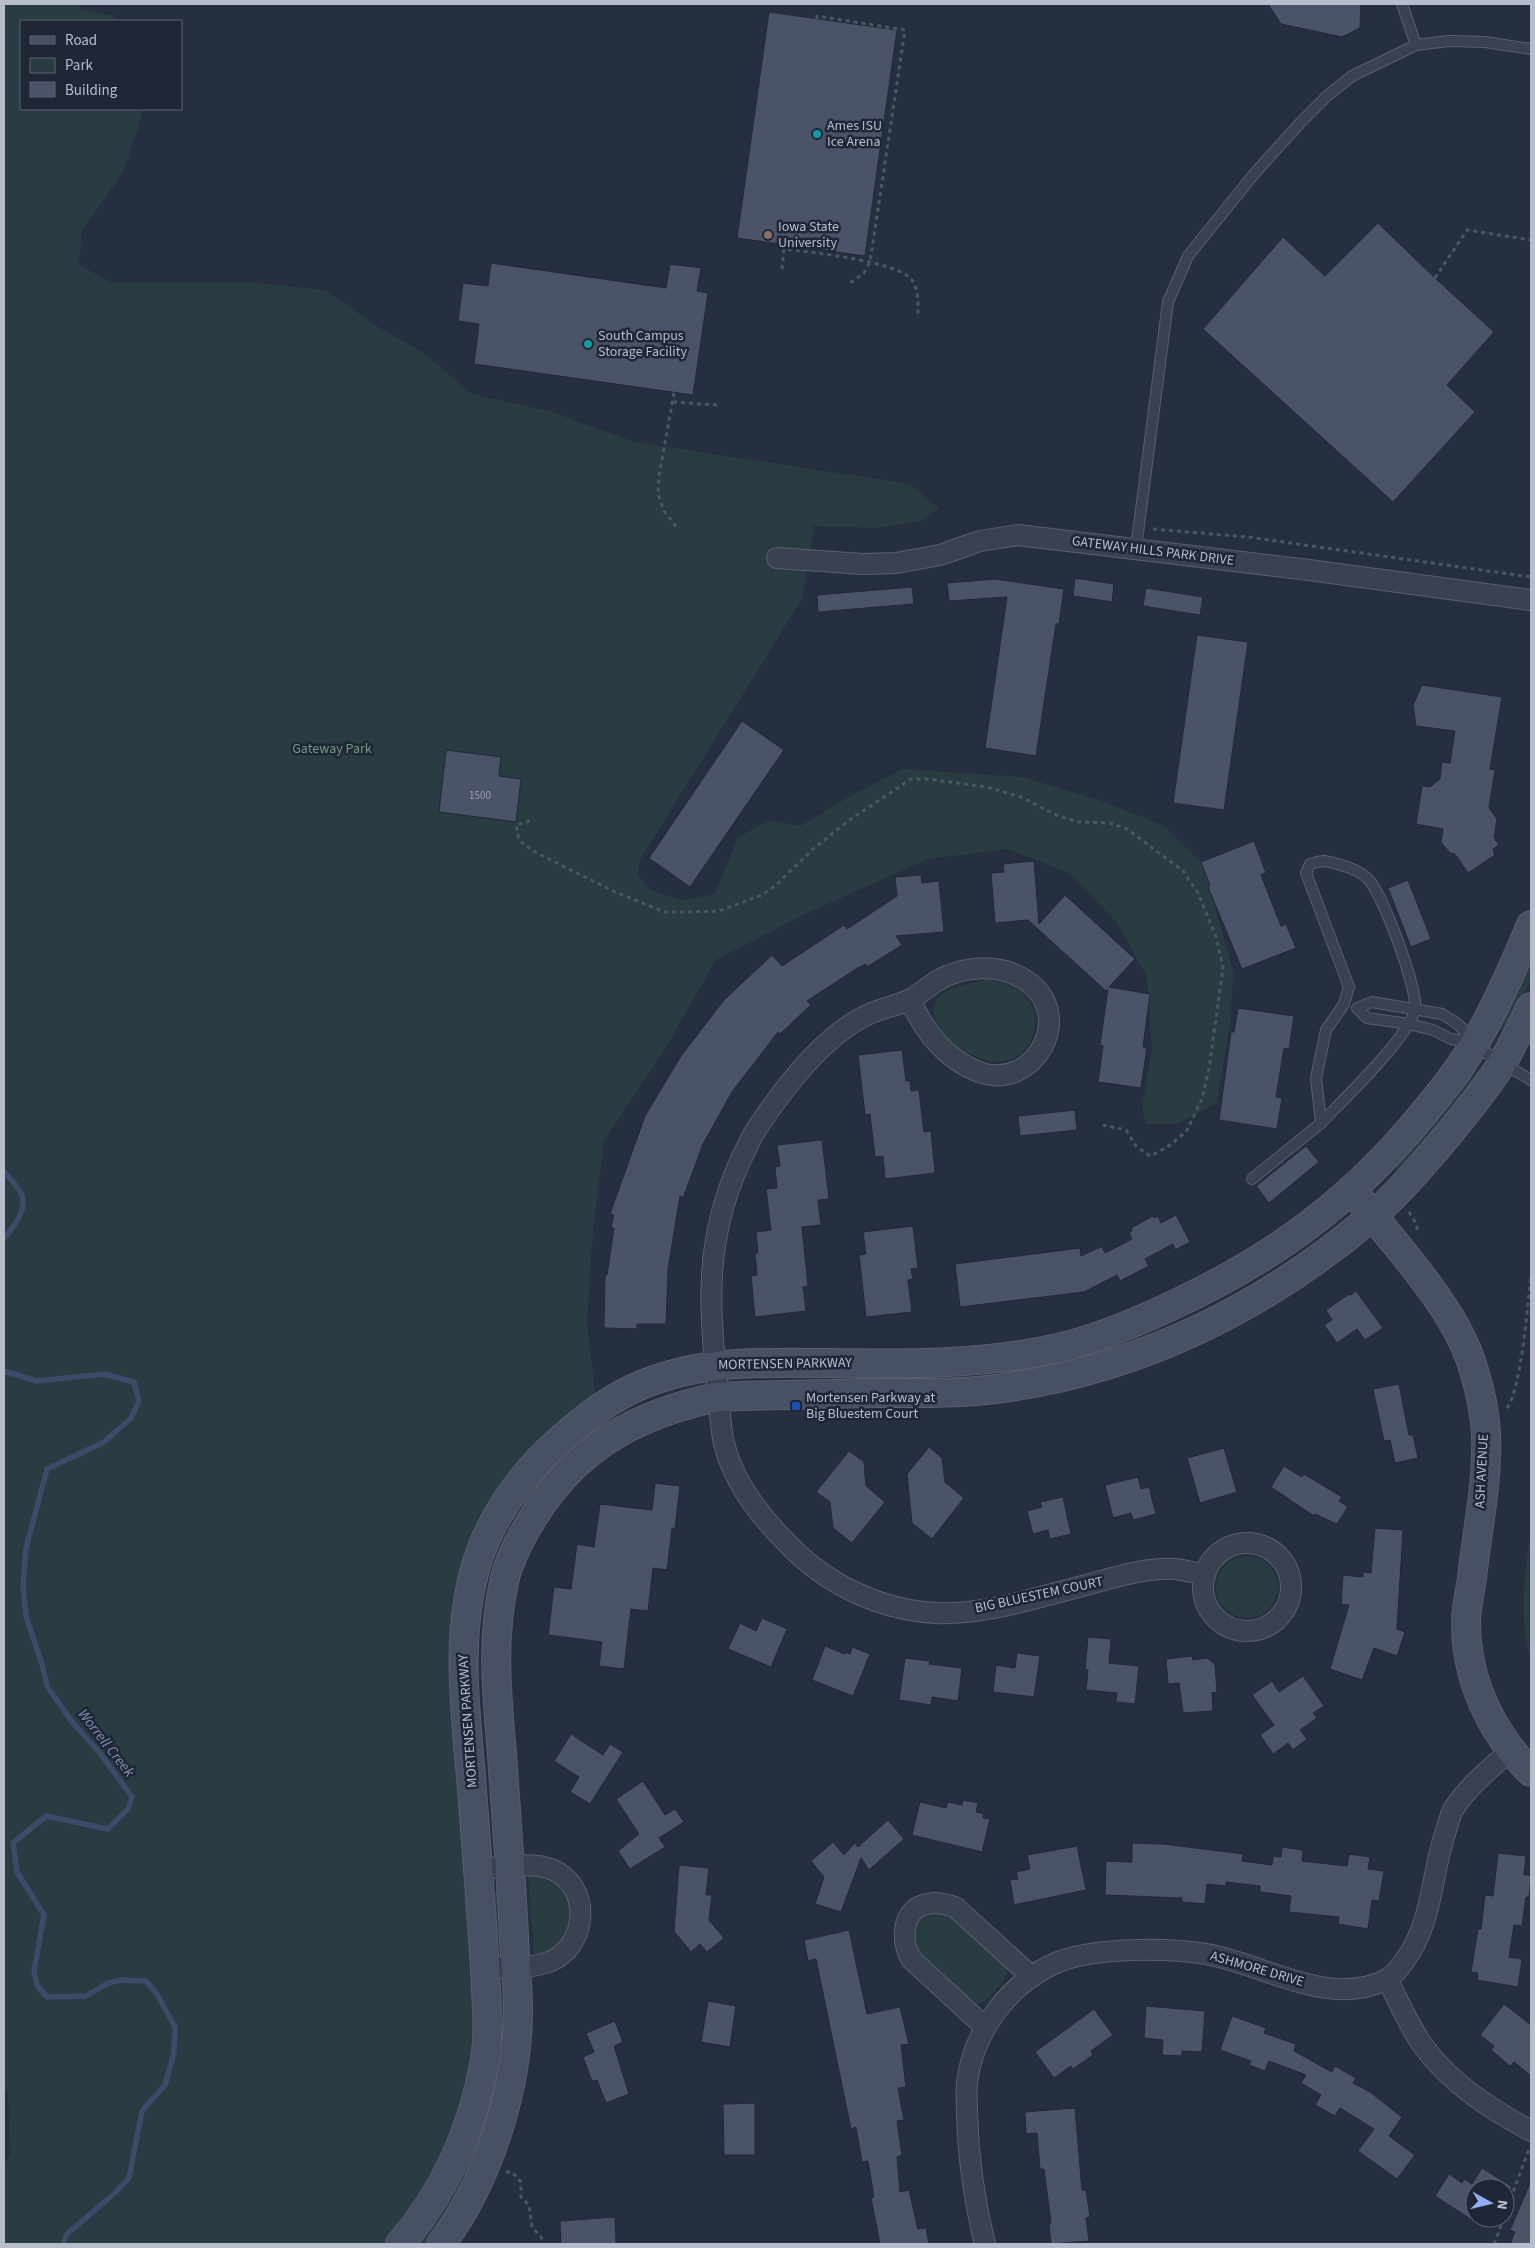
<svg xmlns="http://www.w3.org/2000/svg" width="1535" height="2248" viewBox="0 0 1535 2248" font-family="'Source Sans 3',sans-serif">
	<rect width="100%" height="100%" fill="#262f40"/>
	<!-- green -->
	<g fill="#283c41">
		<path d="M4 4H82L80 9 112 15 117 21H21V109H142L138 129 122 174 82 231 79 265 111 282 257 283 326 290 378 327 422 352 472 394 549 411 635 442 910 484 939 509 922 521 875 528 814 526 802 599 640 860 638 875 651 890 681 900 715 894 738 837 771 820 800 826 850 796 903 769 1023 777 1099 800 1163 825 1203 864 1233 971 1231 1018 1217 1103 1177 1124H1146L1142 1107 1152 1049 1147 977 1117 923 1069 873 1008 849 928 859 805 914 716 960 665 1049 604 1141 593 1231 587 1323 597 1408 573 1428 477 1564 475 2011C472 2073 461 2128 427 2182 414 2203 398 2223 383 2244H4V2163L10 2156 8 2094 4 2087Z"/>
		<polygon points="1531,956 1531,980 1505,1032 1496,1028"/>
		<path d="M984 980C1014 981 1044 1001 1033 1035 1010 1100 912 1029 938 998 948 986 970 984 984 980Z"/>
		<polygon points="1471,1069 1478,1074 1464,1095 1399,1172 1393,1166"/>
		<path d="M1531 1531V1658C1518 1623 1525 1568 1531 1531Z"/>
		<circle cx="1247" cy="1587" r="31"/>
		<path d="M537 1875C542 1876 548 1877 552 1879 585 1893 574 1955 534 1954L528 1876Z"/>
		<polygon points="500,1894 503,1940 494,1941 490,1895"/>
		<path d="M930 1912 948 1913 1008 1969C1009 1976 988 2001 981 2003 977 2004 973 2002 970 2000L914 1947C913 1930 913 1920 930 1912Z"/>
		<path d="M507 1992C508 2079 480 2176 425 2244H415L497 1993Z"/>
	</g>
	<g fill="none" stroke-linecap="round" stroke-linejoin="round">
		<!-- stream -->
		<g stroke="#3c4b69" stroke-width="5.5">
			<path d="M4 1171C9 1178 16 1185 21 1193 29 1208 13 1228 4 1238"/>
			<polyline points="4,1371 37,1381 104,1374 134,1382 139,1401 131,1418 104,1442 47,1469 26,1548 23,1586 26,1616 42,1664 47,1686 73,1723 100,1753 132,1797 128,1809 108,1829 46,1816 13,1843 17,1872 44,1915 34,1971 37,1985 47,1997 86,1996 108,1983 121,1980 146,1981 157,1994 175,2027 174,2053 165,2085 142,2111 129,2178 116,2192 67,2234 63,2244"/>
		</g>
	</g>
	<!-- building -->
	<g fill="#4a5367" stroke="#212838">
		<polygon points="1268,4 1361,4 1360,28 1342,37 1281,24"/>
		<polygon points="769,12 897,30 865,256 737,238"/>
		<polygon points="1378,223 1435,278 1494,332 1447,385 1475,412 1393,502 1203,329 1283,237 1325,276"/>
		<polygon points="491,263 666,288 670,264 701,268 697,291 708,293 693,395 474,364 479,324 458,321 463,283 488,286"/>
		<polygon points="1075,578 1114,584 1112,602 1073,596"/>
		<polygon points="995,579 1064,589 1059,624 1056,624 1036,756 985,748 1007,597 949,601 947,583"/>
		<polygon points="912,587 914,604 818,612 817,595"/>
		<polygon points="1146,588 1203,597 1200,615 1143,606"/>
		<polygon points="1197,635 1248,642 1224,810 1173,803"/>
		<polygon points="1422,685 1502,697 1490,769 1495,770 1489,808 1497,819 1494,838 1499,845 1493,849 1495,855 1468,873 1455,854 1450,853 1441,842 1443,829 1416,824 1422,786 1430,787 1440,779 1442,762 1450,763 1455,731 1416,726 1413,705"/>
		<polygon points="742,721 784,750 690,887 649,858"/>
		<polygon points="446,750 501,757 499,776 521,779 516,822 439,812"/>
		<polygon points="1254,841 1266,873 1261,875 1281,926 1286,924 1296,948 1242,969 1208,887 1210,886 1201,862"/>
		<polygon points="1034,861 1039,924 1065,895 1135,959 1109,987 1150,994 1143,1047 1147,1048 1141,1088 1098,1082 1103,1046 1100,1045 1108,989 1106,991 1028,920 995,923 991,873 1004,872 1003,864"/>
		<polygon points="921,875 922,883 939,881 944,932 896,936 902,945 867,967 866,964 856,969 807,1001 811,1005 780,1034 778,1032 732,1092 703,1144 683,1198 680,1196 668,1269 666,1324 637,1324 637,1329 604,1328 605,1275 607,1275 614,1228 611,1228 614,1215 610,1214 645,1116 681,1056 724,1000 772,955 782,966 844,925 847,929 897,896 895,877"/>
		<polygon points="1408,880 1431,939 1411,947 1388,888"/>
		<polygon points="1238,1008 1294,1016 1289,1049 1284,1048 1276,1097 1282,1098 1277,1129 1219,1120 1231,1032 1234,1032"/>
		<polygon points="902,1050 906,1081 910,1081 911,1091 919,1090 924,1132 931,1131 935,1173 885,1179 883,1156 875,1157 870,1114 865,1115 858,1055"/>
		<polygon points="1075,1110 1077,1130 1020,1136 1018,1116"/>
		<polygon points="822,1140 829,1199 818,1200 821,1225 802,1227 808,1286 803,1287 806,1311 755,1317 751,1276 757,1275 755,1253 758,1253 756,1232 771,1230 766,1189 777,1188 775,1167 780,1166 777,1145"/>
		<polygon points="1306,1146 1319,1162 1269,1203 1256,1186"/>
		<polygon points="1176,1215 1190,1242 1175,1250 1173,1244 1145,1259 1149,1266 1120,1281 1117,1275 1084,1292 960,1307 955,1264 1080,1248 1081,1256 1100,1247 1102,1247 1105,1253 1132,1239 1129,1233 1132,1231 1131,1228 1153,1216 1154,1218 1158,1216 1161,1223"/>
		<polygon points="913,1226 918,1268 911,1269 913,1279 908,1280 912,1312 866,1317 859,1255 866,1254 863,1232"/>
		<polygon points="1356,1291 1383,1328 1365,1340 1357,1329 1337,1343 1324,1325 1332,1320 1326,1310 1349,1294 1351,1295"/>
		<polygon points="1399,1384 1409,1435 1413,1435 1418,1458 1395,1463 1390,1440 1384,1441 1373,1389"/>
		<polygon points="929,1447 942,1458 945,1482 964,1498 932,1539 912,1523 907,1474"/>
		<polygon points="1224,1448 1237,1492 1200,1503 1187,1458"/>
		<polygon points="849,1451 864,1462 866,1486 885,1502 852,1543 833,1528 830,1502 816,1492"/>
		<polygon points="1284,1466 1302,1477 1304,1474 1342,1497 1339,1501 1348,1507 1337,1524 1315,1514 1314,1516 1271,1487"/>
		<polygon points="1138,1477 1141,1489 1149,1487 1156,1514 1133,1520 1131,1513 1113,1518 1105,1485"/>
		<polygon points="655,1483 680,1486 675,1529 672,1528 667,1570 653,1568 648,1611 631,1609 624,1669 599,1666 602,1642 548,1635 554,1587 571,1589 577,1544 594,1547 600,1504 652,1510"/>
		<polygon points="1063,1497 1071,1534 1050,1539 1048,1530 1033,1534 1027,1511 1042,1507 1040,1502"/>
		<polygon points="1375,1528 1403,1530 1397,1629 1405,1632 1397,1656 1374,1648 1362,1680 1330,1669 1349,1605 1341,1604 1343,1575 1363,1577 1363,1572 1371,1573"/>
		<polygon points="762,1618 787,1629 771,1667 728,1649 740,1623 756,1631"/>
		<polygon points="1088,1637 1111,1639 1109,1663 1139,1666 1135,1704 1116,1702 1117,1693 1086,1690 1088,1670 1085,1669"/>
		<polygon points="825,1646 845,1654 845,1652 850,1654 852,1647 870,1654 853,1696 812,1680"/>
		<polygon points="1017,1653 1040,1656 1034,1697 993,1692 996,1665 1015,1668"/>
		<polygon points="1192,1656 1193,1660 1207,1658 1215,1664 1217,1692 1212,1693 1213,1711 1183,1713 1179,1683 1168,1684 1166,1659"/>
		<polygon points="905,1658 930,1661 929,1664 962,1668 958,1701 932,1697 931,1705 899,1700"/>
		<polygon points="1303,1676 1324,1706 1313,1713 1317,1718 1300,1730 1307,1739 1293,1750 1288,1743 1273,1754 1260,1735 1274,1725 1252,1695 1272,1681 1279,1692"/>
		<polygon points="571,1734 603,1755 610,1744 623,1752 590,1804 570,1792 579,1777 554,1761"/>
		<polygon points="643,1781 665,1815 675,1809 684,1822 659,1838 665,1847 630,1869 618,1851 639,1834 616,1799"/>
		<polygon points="963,1800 978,1803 976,1812 984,1814 983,1818 990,1819 982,1852 912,1835 920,1802 946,1808 948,1802 962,1805"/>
		<polygon points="888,1820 904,1839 869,1870 861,1858 841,1912 815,1904 824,1877 811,1861 833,1842 844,1855 855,1843 858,1847"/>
		<polygon points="1132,1843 1163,1844 1243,1854 1242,1861 1272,1865 1273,1856 1281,1857 1282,1847 1303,1850 1302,1861 1347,1866 1349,1854 1370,1857 1368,1869 1384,1871 1379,1901 1372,1900 1368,1929 1338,1924 1339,1917 1289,1912 1291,1896 1260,1892 1260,1886 1226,1882 1226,1886 1207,1884 1205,1904 1182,1902 1182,1898 1105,1895 1106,1861 1132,1862"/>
		<polygon points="1077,1846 1086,1890 1014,1905 1010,1880 1018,1879 1016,1872 1030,1869 1027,1855"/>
		<polygon points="1498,1853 1526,1856 1524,1875 1531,1875 1529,1897 1526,1897 1522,1926 1514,1925 1509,1957 1522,1959 1518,1987 1477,1980 1478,1973 1471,1972 1478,1929 1481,1929 1485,1895 1493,1896"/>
		<polygon points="679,1865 709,1868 706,1895 712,1895 709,1920 724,1938 707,1952 700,1944 691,1952 674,1931"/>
		<polygon points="849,1930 867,2014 900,2007 909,2044 901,2045 906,2087 898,2088 904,2120 897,2121 902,2155 897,2157 900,2192 909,2190 918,2229 926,2228 929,2244 880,2244 871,2198 874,2197 868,2161 862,2162 856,2127 851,2129 816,1959 808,1961 804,1940"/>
		<polygon points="708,2001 736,2006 730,2047 701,2042"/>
		<polygon points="1504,2004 1531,2025 1531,2076 1514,2062 1510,2066 1491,2050 1494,2046 1480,2035"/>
		<polygon points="1146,2006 1205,2011 1202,2052 1182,2051 1182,2056 1162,2055 1163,2040 1144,2038"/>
		<polygon points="1094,2009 1113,2035 1091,2051 1093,2055 1073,2069 1071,2066 1054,2078 1035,2052"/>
		<polygon points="1232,2016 1266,2028 1264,2033 1296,2044 1294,2051 1332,2072 1335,2066 1356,2078 1353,2083 1370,2092 1402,2117 1389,2136 1415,2155 1397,2179 1358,2151 1374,2129 1340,2108 1335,2116 1315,2105 1321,2095 1301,2083 1306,2075 1269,2061 1265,2071 1249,2065 1251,2061 1220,2050"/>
		<polygon points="615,2021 623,2042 614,2046 629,2094 606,2103 597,2080 592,2081 583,2057 594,2052 586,2033"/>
		<polygon points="755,2103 755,2155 724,2155 723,2104"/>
		<polygon points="1075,2108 1082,2190 1086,2190 1090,2217 1086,2218 1089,2241 1051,2244 1049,2223 1051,2223 1044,2169 1040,2169 1037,2133 1026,2134 1025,2112"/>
		<polygon points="1482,2168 1514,2188 1475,2188 1475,2222 1435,2196 1449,2174 1462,2183 1464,2179 1472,2184"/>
		<polygon points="1531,2181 1531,2244 1510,2244 1515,2232 1510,2230"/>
		<polygon points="615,2217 616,2244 561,2244 560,2221"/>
	</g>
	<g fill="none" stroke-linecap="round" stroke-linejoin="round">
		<!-- lane casing -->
		<g stroke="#585f6e" stroke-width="12">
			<g id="lane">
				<polyline points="1402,4 1416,45"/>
				<polyline points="1136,548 1168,302 1188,256 1254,174 1301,122 1327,96 1352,76 1416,45 1449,41 1485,42 1531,49"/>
				<polyline points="1468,1042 1465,1032 1458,1024 1442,1014 1372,1002 1357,1008 1367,1018 1409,1024 1433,1030 1451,1039 1468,1042 1531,1080"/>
				<path d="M1252 1179 1321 1123 1316 1078 1326 1030 1344 1004 1349 987 1306 873 1310 864C1314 863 1320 861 1324 861 1337 863 1358 869 1367 878 1382 891 1418 989 1415 1009 1411 1035 1341 1102 1321 1123"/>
			</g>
		</g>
		<!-- street casing -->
		<g stroke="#585f6e" stroke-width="22">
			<g id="street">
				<polyline points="777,558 863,564 896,563 940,555 980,541 1018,535 1309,570 1531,600"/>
				<path d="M910 1000C925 1032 945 1059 979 1072 1034 1092 1076 1016 1028 982 1002 963 964 965 937 981 929 986 921 993 913 998 898 1006 880 1008 865 1016 821 1038 780 1093 754 1133 748 1144 743 1155 738 1166 704 1244 709 1309 718 1391 720 1408 720 1427 724 1443 733 1481 759 1515 786 1542 824 1583 879 1610 936 1613 980 1615 1025 1601 1067 1590 1100 1582 1141 1567 1175 1569 1185 1570 1195 1573 1205 1575"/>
				<circle cx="1247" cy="1587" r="44"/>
				<path d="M479 1869C501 1868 529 1861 551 1869 592 1885 589 1946 549 1962 530 1969 505 1967 485 1968"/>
				<path d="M1387 1979C1399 2001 1409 2027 1424 2047 1451 2084 1492 2110 1531 2131"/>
				<path d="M985 2027 912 1960C901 1944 901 1912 923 1905 934 1901 944 1904 955 1907L1032 1977"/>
				<path d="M985 2244C974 2200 968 2156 967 2111 967 2102 966 2092 967 2083 973 2031 1010 1982 1058 1962 1097 1947 1166 1948 1206 1954 1265 1964 1326 2008 1386 1980 1393 1976 1401 1966 1405 1960 1432 1923 1431 1879 1444 1837 1447 1829 1449 1818 1453 1810 1467 1787 1491 1768 1511 1750"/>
			</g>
		</g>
		<!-- secondary casing -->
		<g stroke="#585f6e" stroke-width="30">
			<g id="secondary">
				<path d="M1361 1201C1399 1250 1458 1311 1474 1371 1480 1390 1485 1414 1486 1434 1488 1482 1477 1531 1472 1578 1470 1592 1466 1608 1466 1623 1466 1679 1491 1733 1531 1772"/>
				<path d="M400 2244C445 2192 473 2128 485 2060 490 2030 486 1998 485 1968 481 1904 476 1841 471 1777 465 1705 456 1639 475 1569 489 1519 522 1473 561 1439 585 1418 609 1399 639 1386 700 1359 764 1363 828 1363 904 1364 980 1365 1054 1349 1094 1340 1133 1324 1169 1307 1273 1259 1351 1202 1423 1114 1442 1091 1460 1069 1475 1043 1497 1005 1514 966 1531 925"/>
				<path d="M441 2244C488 2182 518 2088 518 2010 518 1985 515 1960 514 1936 511 1875 506 1815 502 1754 497 1696 491 1640 504 1582 508 1563 519 1541 529 1524 573 1449 635 1414 718 1397 772 1395 825 1394 878 1393 919 1393 962 1394 1003 1388 1140 1369 1266 1307 1371 1217 1399 1193 1423 1164 1447 1136 1466 1113 1486 1089 1502 1063 1513 1045 1521 1026 1531 1007"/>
			</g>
		</g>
		<!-- path -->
		<g stroke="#46595e" stroke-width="3" stroke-dasharray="4 4" stroke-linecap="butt">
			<polyline points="817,19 817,16 905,30 870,262 864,273 850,283"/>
			<path d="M782 269 784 249C809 252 898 261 912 280 919 289 918 307 918 318"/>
			<polyline points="1435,278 1467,230 1531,240"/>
			<polyline points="674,393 659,476 658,494 664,511 678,529"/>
			<polyline points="673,402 717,405"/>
			<polyline points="1153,529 1248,537 1531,577"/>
			<polyline points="530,821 516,825 519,840 533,851 615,892 665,912 687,912 719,911 762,895 775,886 814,848 851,819 911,779 928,779 987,787 1021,797 1056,815 1078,822 1110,823 1127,829 1183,871 1198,893 1216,937 1223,968 1209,1069 1202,1099 1186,1132 1166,1148 1150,1156 1136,1146 1126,1130 1103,1125"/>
			<polyline points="1409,1212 1417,1225 1417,1234"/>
			<path d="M1507 1408C1521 1390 1528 1302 1531 1275"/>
			<polyline points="506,2172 512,2172 521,2182 521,2197 529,2205 532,2227 541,2237 544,2244"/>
			<polyline points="1505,2214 1529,2149"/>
			<polyline points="1494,2244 1504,2218"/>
		</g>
		<!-- lane -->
		<use href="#lane" stroke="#3a4150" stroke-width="10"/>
		<!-- street -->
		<use href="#street" stroke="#3a4150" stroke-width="20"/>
		<!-- secondary -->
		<use href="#secondary" stroke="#485063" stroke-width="28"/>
	</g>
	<!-- markers -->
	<g fill="#0f9aa8" stroke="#1f2636" stroke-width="2">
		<circle cx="817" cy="134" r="5"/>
		<circle cx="588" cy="344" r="5"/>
	</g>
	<circle fill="#8d6e63" stroke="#1f2636" stroke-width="2" cx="768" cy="235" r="5"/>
	<rect fill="#1a4fb4" stroke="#1f2636" stroke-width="2" x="791" y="1401" width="10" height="10" rx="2.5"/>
	<g text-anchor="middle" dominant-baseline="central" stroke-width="5" stroke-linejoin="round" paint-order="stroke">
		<!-- number labels -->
		<g font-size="11" fill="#9ca2b2">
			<text x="480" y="795">1500</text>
		</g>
		<!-- poi labels -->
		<g font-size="14" fill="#b7bdcb" stroke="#1f2636" text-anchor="start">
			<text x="827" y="126">Ames ISU<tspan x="827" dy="16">Ice Arena</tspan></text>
			<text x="778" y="227">Iowa State<tspan x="778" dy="16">University</tspan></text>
			<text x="598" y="336">South Campus<tspan x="598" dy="16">Storage Facility</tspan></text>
			<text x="806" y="1398">Mortensen Parkway at<tspan x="806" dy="16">Big Bluestem Court</tspan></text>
		</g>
		<!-- street labels -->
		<g font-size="14" fill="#b7bdcb" stroke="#1f2636">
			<text transform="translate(1153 551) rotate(7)">GATEWAY HILLS PARK DRIVE</text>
			<text transform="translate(785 1364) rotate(-1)">MORTENSEN PARKWAY</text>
			<text transform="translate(1482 1471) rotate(-87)">ASH AVENUE</text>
			<text transform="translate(1039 1595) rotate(-12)">BIG BLUESTEM COURT</text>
			<text transform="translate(468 1721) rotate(-94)">MORTENSEN PARKWAY</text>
			<text transform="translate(1257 1969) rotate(16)">ASHMORE DRIVE</text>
		</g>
		<!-- park labels -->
		<g font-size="14" fill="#6f9b7d" stroke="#1f2636">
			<text x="332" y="749">Gateway Park</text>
		</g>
		<!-- water labels -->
		<g font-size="15" font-style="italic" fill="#7f8fb2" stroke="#1f2636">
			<text transform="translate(106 1743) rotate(52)">Worrell Creek</text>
		</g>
	</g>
	<!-- border -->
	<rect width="1535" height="2248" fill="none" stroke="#b7bdcb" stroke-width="10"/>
	<!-- legend -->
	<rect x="20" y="20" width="162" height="90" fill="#1f2636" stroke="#5c6272"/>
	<rect x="30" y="36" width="25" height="8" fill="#485063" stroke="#5c6272"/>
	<text x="65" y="45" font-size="15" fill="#b7bdcb">Road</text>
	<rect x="30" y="58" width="25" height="15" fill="#283c41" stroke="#5c6272"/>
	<text x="65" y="70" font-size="15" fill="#b7bdcb">Park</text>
	<rect x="30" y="82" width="25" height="15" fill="#4a5367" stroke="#5c6272"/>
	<text x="65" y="95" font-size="15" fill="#b7bdcb">Building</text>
	<!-- north arrow -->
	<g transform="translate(1490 2203) rotate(98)"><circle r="24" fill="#1f2636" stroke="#5c6272"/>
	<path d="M0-4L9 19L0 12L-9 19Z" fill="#90aef6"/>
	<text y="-8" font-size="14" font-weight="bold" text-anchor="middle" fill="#b7bdcb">N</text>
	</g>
</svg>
